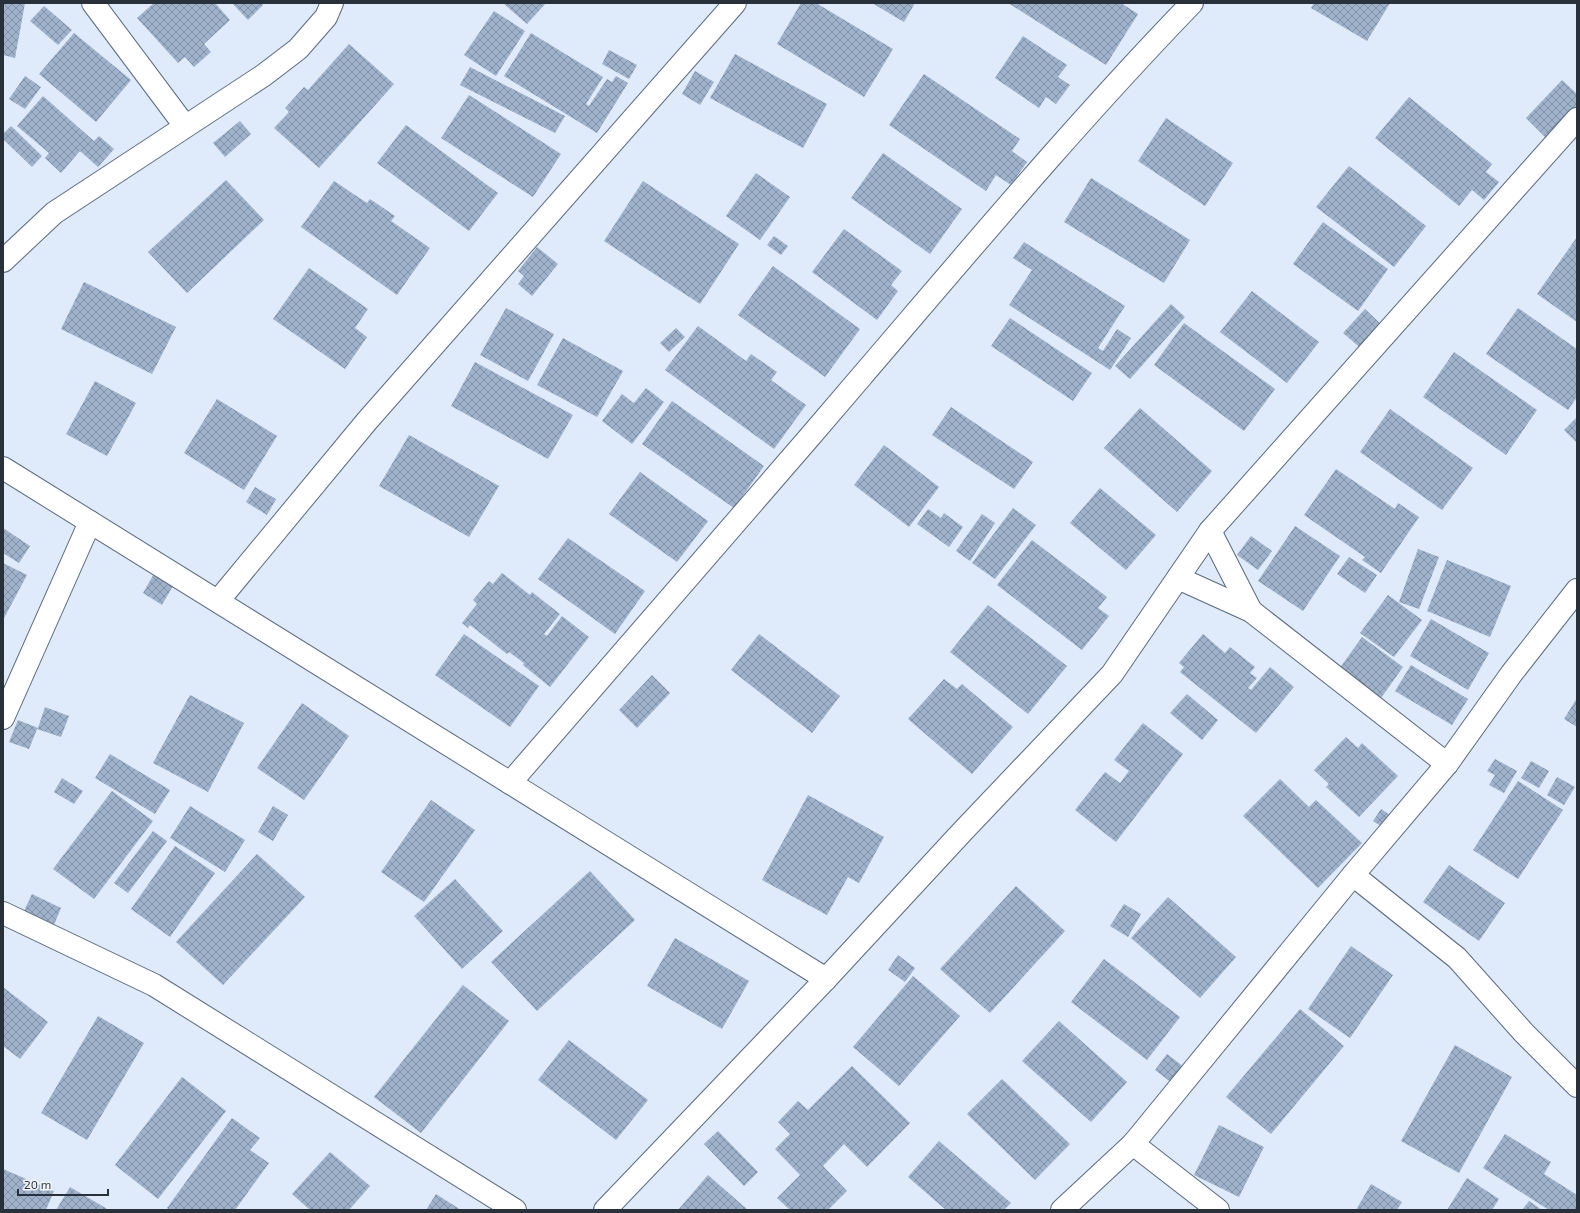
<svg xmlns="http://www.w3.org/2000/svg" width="1580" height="1213" viewBox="0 0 1580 1213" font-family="'Exo 2',sans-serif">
	<defs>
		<pattern id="building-cross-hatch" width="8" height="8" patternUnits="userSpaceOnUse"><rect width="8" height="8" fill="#9eb2cb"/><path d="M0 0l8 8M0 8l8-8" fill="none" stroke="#8191a6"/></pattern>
	</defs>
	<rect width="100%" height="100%" fill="#dfebfb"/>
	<!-- building -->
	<g fill="url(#building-cross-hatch)">
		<polygon points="3,3 25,3 15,58 3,55"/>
		<polygon points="154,3 215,3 230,20 204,44 211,52 194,67 185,57 178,63 137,18"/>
		<polygon points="232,3 262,3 263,5 248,20"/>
		<polygon points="503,3 546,3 527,24"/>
		<polygon points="801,3 816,3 893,49 864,97 777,44"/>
		<polygon points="872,3 915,3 904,22"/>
		<polygon points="1008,3 1121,3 1138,14 1106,65"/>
		<polygon points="1314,3 1390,3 1367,41 1311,8"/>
		<polygon points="44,6 72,30 58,45 30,21"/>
		<polygon points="494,11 525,31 496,76 464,55"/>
		<polygon points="74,33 131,80 96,122 39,74"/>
		<polygon points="531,33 603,77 586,104 589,106 607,79 612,82 616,76 628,83 597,133 504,76"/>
		<polygon points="1023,36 1067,65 1058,77 1070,85 1056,104 1046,97 1039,108 995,78"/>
		<polygon points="349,44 394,84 319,168 274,128 289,112 285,108 304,87 308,90"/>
		<polygon points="609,50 637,65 629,79 602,64"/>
		<polygon points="735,54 827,104 803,148 710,98"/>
		<polygon points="470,67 565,116 555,133 460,85"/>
		<polygon points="695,71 714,82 700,105 682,94"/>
		<polygon points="924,74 1020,139 1012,151 1027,162 1011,185 996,175 986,191 889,125"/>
		<polygon points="25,76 41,87 25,109 9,99"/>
		<polygon points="1562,80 1577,94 1577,114 1550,142 1526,118"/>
		<polygon points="469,95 561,154 533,197 441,138"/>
		<polygon points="43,96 94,141 99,136 114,149 98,167 80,151 61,173 45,158 49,153 17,126"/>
		<polygon points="1409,97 1492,164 1486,172 1499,182 1484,200 1472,190 1459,206 1375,138"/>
		<polygon points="1166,118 1233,163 1205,206 1138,161"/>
		<polygon points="240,121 251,134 225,157 213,143"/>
		<polygon points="406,125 498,193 469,231 377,163"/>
		<polygon points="11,126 42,156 32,167 3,139 3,134"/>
		<polygon points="883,153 962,209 930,254 851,198"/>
		<polygon points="1349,166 1426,226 1394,267 1316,207"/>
		<polygon points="756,173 790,197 760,240 726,216"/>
		<polygon points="1091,178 1190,240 1164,283 1064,222"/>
		<polygon points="226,180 264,220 187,293 148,252"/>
		<polygon points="334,181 367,203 370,199 395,216 391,221 430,248 397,295 301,227"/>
		<polygon points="643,181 739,244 700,304 604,241"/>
		<polygon points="1323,222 1388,269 1358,311 1293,264"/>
		<polygon points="844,229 902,271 891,285 898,291 877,320 812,272"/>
		<polygon points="774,236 788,246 781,255 767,245"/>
		<polygon points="1577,237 1577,322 1537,294"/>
		<polygon points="1024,242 1125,306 1098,348 1103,351 1117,329 1131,338 1110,370 1009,305 1032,270 1013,258"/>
		<polygon points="537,247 558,264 532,296 518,284 524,276 518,271"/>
		<polygon points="773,266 860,329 825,377 738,315"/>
		<polygon points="309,268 368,309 355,328 367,337 345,369 273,319"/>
		<polygon points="84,282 176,327 152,374 61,329"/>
		<polygon points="1252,291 1319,342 1287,383 1220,332"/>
		<polygon points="1171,304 1185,317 1130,379 1115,366"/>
		<polygon points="506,308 554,334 528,381 480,355"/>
		<polygon points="1518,308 1577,349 1577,397 1568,410 1486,354"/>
		<polygon points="1365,309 1385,328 1364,351 1343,333"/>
		<polygon points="1010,318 1092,373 1073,401 991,346"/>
		<polygon points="1184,323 1275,389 1244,431 1154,365"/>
		<polygon points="698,326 746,361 751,354 777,372 771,380 806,405 774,449 665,370"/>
		<polygon points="676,328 685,337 669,352 660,343"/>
		<polygon points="563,338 623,371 597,417 537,385"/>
		<polygon points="1454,352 1537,410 1506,455 1423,397"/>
		<polygon points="475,362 573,415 548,459 451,406"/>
		<polygon points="95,381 136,403 107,456 66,434"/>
		<polygon points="646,388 664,402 632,444 602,421 622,394 634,403"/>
		<polygon points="217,399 277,436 244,490 184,453"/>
		<polygon points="672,401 764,466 734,508 642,444"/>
		<polygon points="951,407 1033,462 1014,489 932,435"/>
		<polygon points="1140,408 1212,471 1177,512 1104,448"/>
		<polygon points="1390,409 1473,468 1442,510 1360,452"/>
		<polygon points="1577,417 1577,443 1564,430"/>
		<polygon points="409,435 499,486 469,537 379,486"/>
		<polygon points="884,445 939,487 909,527 854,485"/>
		<polygon points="1336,469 1395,509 1398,503 1419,517 1381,573 1362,560 1365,557 1304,515"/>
		<polygon points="640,472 708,521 677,562 609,514"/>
		<polygon points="255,487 276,499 267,515 246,502"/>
		<polygon points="1100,488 1156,535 1126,570 1070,523"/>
		<polygon points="1013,508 1036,525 995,579 972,563"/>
		<polygon points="928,509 941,518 944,513 963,527 949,547 917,524"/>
		<polygon points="982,514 995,523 970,561 956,551"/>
		<polygon points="1295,526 1340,556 1303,611 1258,581"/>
		<polygon points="3,528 30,546 19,563 3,553"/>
		<polygon points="1251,536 1272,551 1258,570 1237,555"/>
		<polygon points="568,538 645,591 615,634 538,579"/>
		<polygon points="1032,540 1107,597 1098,608 1109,616 1082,650 997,585"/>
		<polygon points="1418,549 1439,557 1419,609 1399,602"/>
		<polygon points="1349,557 1377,575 1365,593 1337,574"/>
		<polygon points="1447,560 1511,586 1490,637 1427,611"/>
		<polygon points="3,563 27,575 3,620"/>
		<polygon points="155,572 174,584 162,605 143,593"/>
		<polygon points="502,573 530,595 532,592 560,614 544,634 547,636 562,616 589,637 550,687 523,665 524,663 509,652 507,654 470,625 468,628 462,623 477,604 473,600 489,581 493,584"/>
		<polygon points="1388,595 1422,620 1394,657 1360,633"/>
		<polygon points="988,605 1067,666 1028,714 950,652"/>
		<polygon points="1431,619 1489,653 1468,690 1410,656"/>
		<polygon points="464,634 539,686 510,727 435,675"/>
		<polygon points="759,634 840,696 812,733 731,670"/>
		<polygon points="1203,634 1225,653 1230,647 1255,667 1250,673 1257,678 1248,688 1251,690 1270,667 1294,687 1256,733 1180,672 1184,667 1179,663"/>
		<polygon points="1362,637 1403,667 1379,701 1337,672"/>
		<polygon points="1411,665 1468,699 1452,725 1395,691"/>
		<polygon points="652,675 670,693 637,728 619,710"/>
		<polygon points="944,679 957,689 962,684 1013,727 972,774 908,719"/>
		<polygon points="1187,694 1218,720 1202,740 1170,713"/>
		<polygon points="190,695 244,723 208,792 153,763"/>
		<polygon points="1577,698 1577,727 1564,719"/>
		<polygon points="302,703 349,736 304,800 257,768"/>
		<polygon points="45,707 69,716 61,737 37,729 29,749 9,742 18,720 38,728"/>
		<polygon points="1143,723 1183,754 1116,842 1075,810 1105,772 1120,783 1129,771 1114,760"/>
		<polygon points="1346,737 1358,748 1362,743 1398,776 1359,817 1326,787 1329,784 1314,770"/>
		<polygon points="110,754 170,790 155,814 95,778"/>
		<polygon points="1495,759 1517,771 1504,793 1489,785 1495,775 1487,771"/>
		<polygon points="1531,761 1549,771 1539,788 1521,778"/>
		<polygon points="1557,777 1575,787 1564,805 1547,795"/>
		<polygon points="62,778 83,791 74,804 54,792"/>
		<polygon points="1280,779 1309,807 1316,800 1362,843 1318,888 1243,816"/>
		<polygon points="1518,781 1563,810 1518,879 1473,850"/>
		<polygon points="112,791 153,821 94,899 53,869"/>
		<polygon points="808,795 884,837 859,883 848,877 827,915 762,880"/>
		<polygon points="431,800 475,830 424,902 381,872"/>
		<polygon points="190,806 245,840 225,872 170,838"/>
		<polygon points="273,806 288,815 273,841 258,832"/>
		<polygon points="1381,809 1395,818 1387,830 1373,821"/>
		<polygon points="153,831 167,841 128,893 114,883"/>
		<polygon points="175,846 215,873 170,937 131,909"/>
		<polygon points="257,854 305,897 223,985 176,942"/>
		<polygon points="1449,865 1505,903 1479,941 1423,902"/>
		<polygon points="590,871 635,920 537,1011 491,962"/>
		<polygon points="455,879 503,931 462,969 414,916"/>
		<polygon points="1016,886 1065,931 990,1013 940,969"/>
		<polygon points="32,894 61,908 53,927 23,913"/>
		<polygon points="1168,897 1236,957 1200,998 1131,938"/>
		<polygon points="1124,904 1141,914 1128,937 1110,926"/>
		<polygon points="675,938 749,981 722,1029 647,986"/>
		<polygon points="1351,946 1393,975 1350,1038 1308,1009"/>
		<polygon points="898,955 915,968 905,982 888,970"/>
		<polygon points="1104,959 1180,1017 1147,1060 1071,1002"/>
		<polygon points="913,976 960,1016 899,1086 853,1047"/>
		<polygon points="463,985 509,1021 421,1133 374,1097"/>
		<polygon points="3,987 48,1022 20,1059 3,1046"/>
		<polygon points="1300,1009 1344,1046 1271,1134 1226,1097"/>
		<polygon points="98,1016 144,1043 87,1140 41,1113"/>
		<polygon points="1059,1021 1127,1082 1091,1122 1022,1061"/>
		<polygon points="569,1040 648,1100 616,1140 538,1080"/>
		<polygon points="1455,1045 1512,1077 1459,1173 1401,1141"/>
		<polygon points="1167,1054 1184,1067 1172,1083 1155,1070"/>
		<polygon points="852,1066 910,1123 867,1167 844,1144 823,1166 847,1191 828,1210 790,1210 777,1198 800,1175 775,1149 790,1134 778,1122 798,1101 808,1110"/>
		<polygon points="182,1077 226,1111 158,1199 115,1165"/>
		<polygon points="1002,1079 1070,1144 1035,1180 967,1114"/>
		<polygon points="232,1118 260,1138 250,1150 269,1163 235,1210 170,1210 167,1208"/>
		<polygon points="1219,1125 1264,1147 1239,1197 1194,1175"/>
		<polygon points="718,1131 758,1172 744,1186 704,1144"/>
		<polygon points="1505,1134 1551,1162 1544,1174 1577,1195 1577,1210 1549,1210 1483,1168"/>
		<polygon points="939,1141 1011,1203 1004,1210 946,1210 908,1177"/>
		<polygon points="330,1152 370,1186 349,1210 310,1210 292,1194"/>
		<polygon points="3,1169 54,1191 46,1210 3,1210"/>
		<polygon points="708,1175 748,1210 678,1210"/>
		<polygon points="1467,1178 1499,1199 1492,1210 1447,1210"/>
		<polygon points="1371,1184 1402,1202 1397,1210 1356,1210"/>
		<polygon points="70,1187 109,1210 56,1210"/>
		<polygon points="436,1194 461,1210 426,1210"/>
		<polygon points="1529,1201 1542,1210 1522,1210"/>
	</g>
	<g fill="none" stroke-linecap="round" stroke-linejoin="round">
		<!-- street casing -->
		<g stroke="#586a80" stroke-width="24">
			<g id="street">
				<polyline points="93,3 185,126"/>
				<polyline points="3,261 54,213 264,75 298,49 326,17 332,3"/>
				<polyline points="3,468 826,979"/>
				<polyline points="1210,531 1251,611"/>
				<polyline points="1178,578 1251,611 1447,764"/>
				<polyline points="218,601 367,421 735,3"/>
				<polyline points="3,718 90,522"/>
				<path d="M510 783C628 648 745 513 861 377 969 251 1076 123 1192 3"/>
				<polyline points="1353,875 1457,958 1524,1033 1577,1086"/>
				<polyline points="3,913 154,985 515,1210"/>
				<polyline points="1133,1144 1218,1210"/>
				<polyline points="605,1210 826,979 962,832 1112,674 1210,531 1577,119"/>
				<polyline points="1062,1210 1133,1144 1353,875 1447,764 1512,673 1577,590"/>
			</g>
		</g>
		<!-- street -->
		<use href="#street" stroke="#fff" stroke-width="22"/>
	</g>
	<!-- border -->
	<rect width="1580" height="1213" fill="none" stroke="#28303a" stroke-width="8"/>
	<!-- scale -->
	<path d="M18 1189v6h90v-6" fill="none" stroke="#28303a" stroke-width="2"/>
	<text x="24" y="1189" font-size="12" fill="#28303a" stroke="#f3f8fd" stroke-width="3" paint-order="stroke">20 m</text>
</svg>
